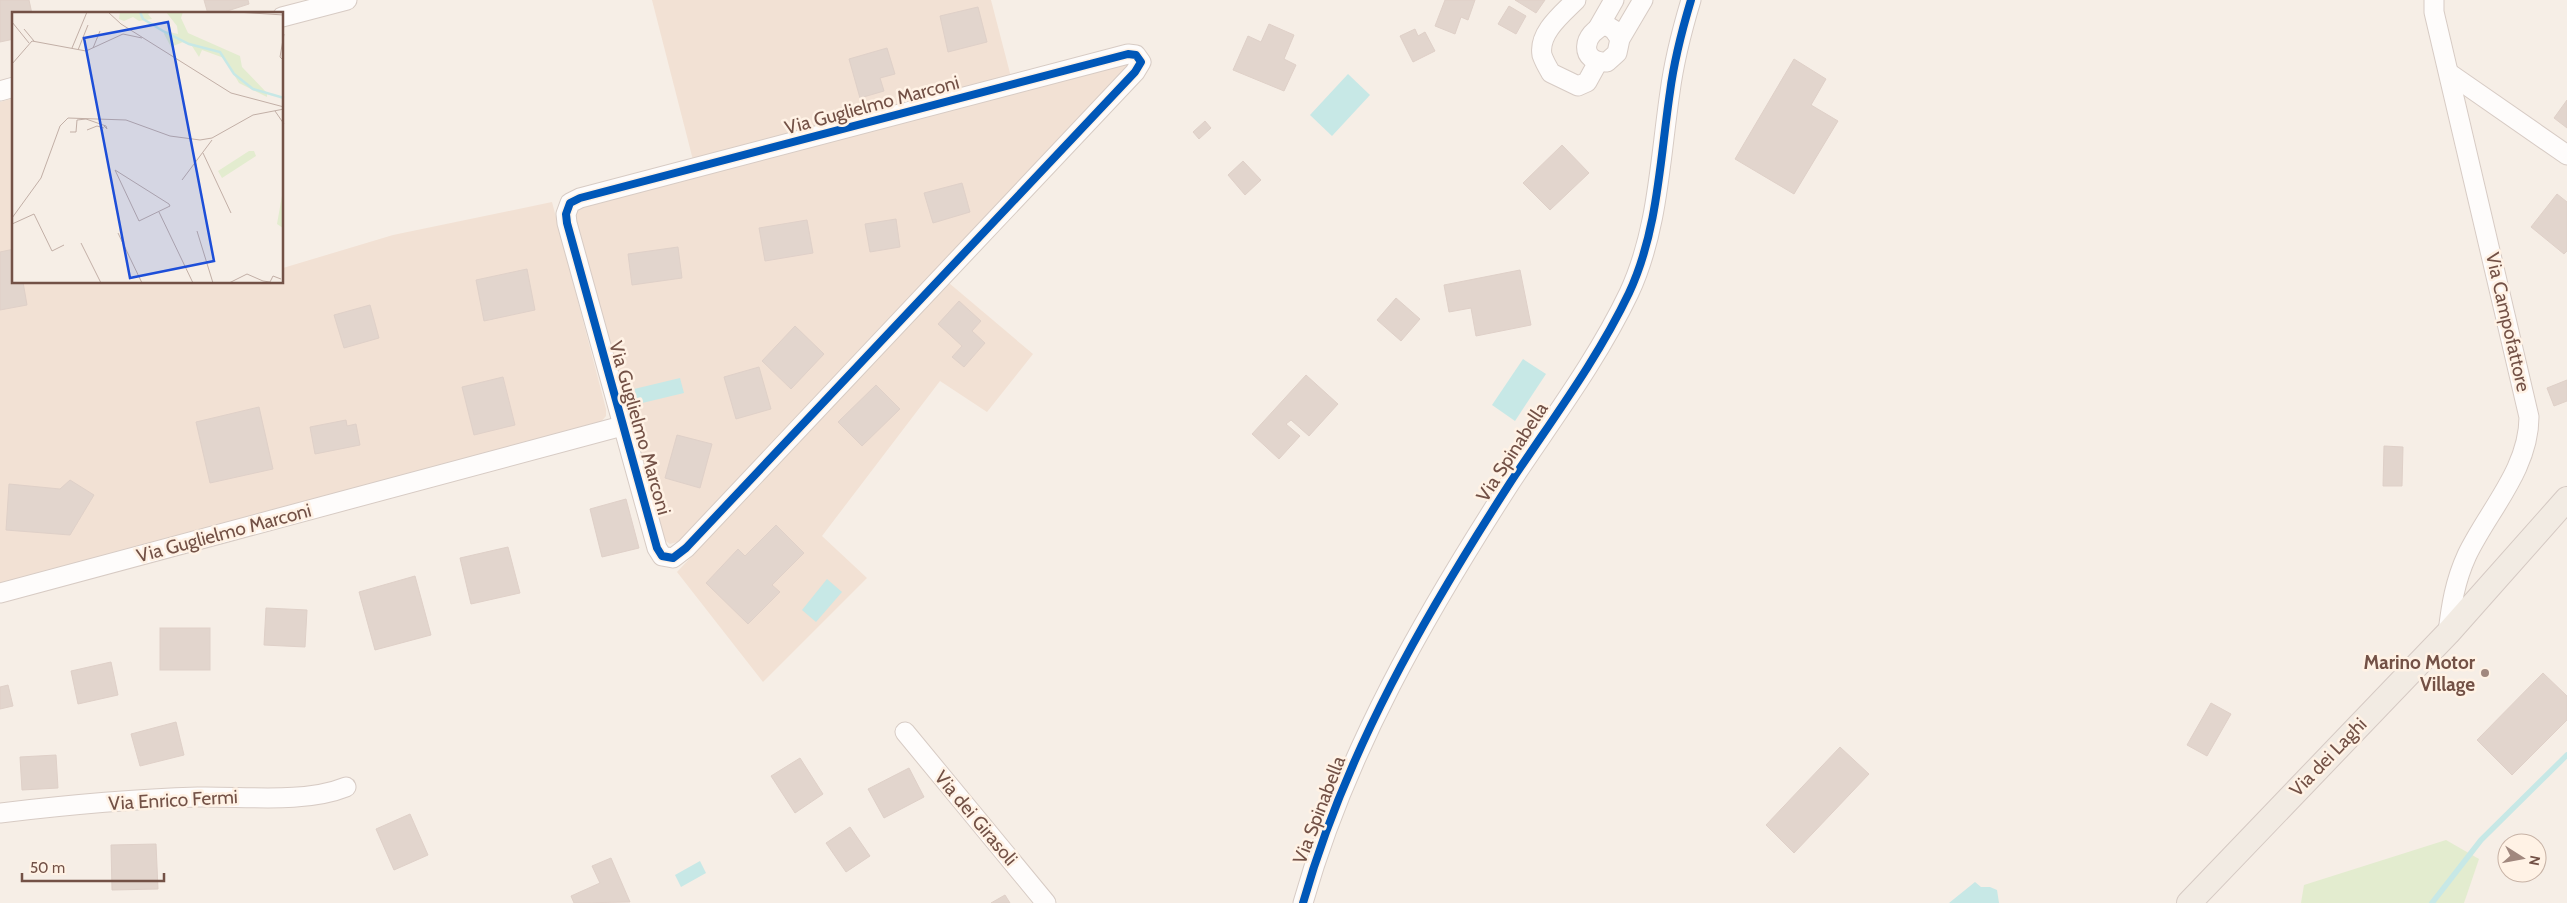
<svg xmlns="http://www.w3.org/2000/svg" width="2567" height="903" viewBox="0 0 2567 903" font-family="Cabin,sans-serif">
	<rect width="100%" height="100%" fill="#f6eee6"/>
	<!-- residential -->
	<g fill="#f2e1d4">
		<polygon points="652,0 991,0 1011,77 693,160"/>
		<polygon points="1128,59 1132,66 684,540 670,544 663,539 569,217 573,206"/>
		<polygon points="14,98 14,282 282,282 283,268 393,235 552,202 606,409 606,416 600,423 0,584 0,102"/>
		<polygon points="949,283 1033,354 987,412 940,381 822,536 867,578 763,682 677,572"/>
	</g>
	<!-- green -->
	<polygon fill="#e3eccf" points="2446,840 2479,859 2464,903 2301,903 2304,885"/>
	<!-- water -->
	<g fill="#c7e8e6">
		<polygon points="1348,74 1370,95 1332,136 1310,115"/>
		<polygon points="1523,359 1546,374 1515,421 1492,405"/>
		<polygon points="680,378 684,393 638,404 634,389"/>
		<polygon points="827,579 842,592 816,622 802,610"/>
		<polygon points="700,861 706,873 681,887 675,875"/>
		<polygon points="1975,882 1981,887 1990,887 1997,890 1999,903 1949,903"/>
	</g>
	<g fill="none" stroke-linecap="round" stroke-linejoin="round">
		<!-- stream -->
		<polyline stroke="#c7e8e6" stroke-width="5.5" points="2432,903 2481,840 2567,755"/>
	</g>
	<!-- building -->
	<g fill="#e2d5cd" stroke="#dfd0c8">
		<polygon points="0,0 29,0 32,14 14,14 14,39 0,42"/>
		<polygon points="204,0 248,0 249,4 218,14 208,14"/>
		<polygon points="1445,0 1475,0 1468,20 1461,17 1455,34 1435,26"/>
		<polygon points="1515,0 1545,0 1536,13"/>
		<polygon points="1509,6 1526,16 1516,34 1498,24"/>
		<polygon points="978,7 987,42 948,52 940,16"/>
		<polygon points="1269,24 1294,35 1284,59 1296,65 1284,91 1233,70 1248,36 1261,42"/>
		<polygon points="1415,29 1418,36 1425,32 1435,51 1413,62 1400,36"/>
		<polygon points="887,48 895,74 880,78 884,91 860,98 849,59"/>
		<polygon points="1794,59 1826,79 1811,105 1838,121 1794,194 1735,159"/>
		<polygon points="2567,100 2567,128 2554,118"/>
		<polygon points="1205,121 1211,128 1199,139 1193,132"/>
		<polygon points="1562,145 1589,173 1550,210 1523,183"/>
		<polygon points="1243,161 1261,180 1245,195 1228,175"/>
		<polygon points="962,183 970,212 933,223 924,193"/>
		<polygon points="2557,194 2567,202 2567,251 2564,254 2531,227"/>
		<polygon points="896,219 900,247 870,252 865,224"/>
		<polygon points="807,220 813,253 765,261 759,228"/>
		<polygon points="678,247 682,278 632,285 628,254"/>
		<polygon points="14,249 14,282 23,282 27,305 0,310 0,252"/>
		<polygon points="527,269 535,310 484,321 476,280"/>
		<polygon points="1520,270 1531,325 1476,336 1471,308 1449,312 1444,285"/>
		<polygon points="1396,298 1420,319 1401,341 1377,320"/>
		<polygon points="959,301 981,321 972,331 985,343 964,367 952,357 962,346 938,324"/>
		<polygon points="370,305 379,338 344,348 334,315"/>
		<polygon points="795,326 824,354 791,389 762,361"/>
		<polygon points="759,367 771,409 736,419 724,377"/>
		<polygon points="1306,375 1338,404 1309,436 1291,420 1286,424 1300,436 1279,459 1252,434"/>
		<polygon points="503,377 515,425 474,435 462,387"/>
		<polygon points="2567,380 2567,401 2554,406 2547,388"/>
		<polygon points="876,385 900,409 862,446 838,422"/>
		<polygon points="259,407 273,469 210,483 196,422"/>
		<polygon points="346,420 347,426 356,424 360,445 315,454 310,427"/>
		<polygon points="677,435 712,444 700,488 665,478"/>
		<polygon points="2384,446 2403,447 2402,486 2383,486"/>
		<polygon points="70,480 94,495 70,535 6,530 9,484 60,489"/>
		<polygon points="626,499 639,548 602,557 590,509"/>
		<polygon points="776,525 804,553 772,585 780,592 748,624 706,583 738,549 745,556"/>
		<polygon points="508,547 520,593 471,604 460,558"/>
		<polygon points="415,576 431,635 375,650 359,592"/>
		<polygon points="266,608 307,610 305,647 264,645"/>
		<rect x="160" y="628" width="50" height="42"/>
		<polygon points="111,662 118,695 78,704 71,671"/>
		<polygon points="2543,673 2567,696 2567,720 2512,775 2477,740"/>
		<polygon points="8,685 13,706 0,709 0,687"/>
		<polygon points="2211,703 2231,714 2207,756 2187,745"/>
		<polygon points="176,722 184,755 140,766 131,734"/>
		<polygon points="1840,747 1869,774 1794,853 1766,825"/>
		<polygon points="56,755 58,788 22,790 20,757"/>
		<polygon points="800,758 823,794 795,813 771,776"/>
		<polygon points="909,768 924,797 884,818 868,789"/>
		<polygon points="410,814 428,855 394,870 376,829"/>
		<polygon points="850,827 870,856 846,872 826,843"/>
		<polygon points="156,844 158,889 112,890 111,845"/>
		<polygon points="611,858 630,902 574,903 571,896 600,883 592,866"/>
		<polygon points="1005,895 1010,903 991,903"/>
	</g>
	<g fill="none" stroke-linecap="round" stroke-linejoin="round">
		<!-- minor casing -->
		<g stroke="#d7cbc4" stroke-width="21">
			<g id="minor">
				<path d="M1576 0C1562 14 1538 33 1542 55 1544 61 1548 68 1551 73L1578 86 1587 82 1598 62"/>
				<path d="M2434 0V12L2529 417C2529 469 2488 511 2467 555 2455 581 2451 606 2448 633"/>
				<polyline points="282,17 347,0"/>
				<polyline points="1598,28 1614,0"/>
				<path d="M1620 39 1614 30 1606 25C1582 32 1578 63 1607 62L1617 53 1620 39 1643 0"/>
				<polygon points="1128,54 1136,55 1141,62 1135,72 686,548 673,558 662,556 657,548 567,223 566,214 570,203 580,198"/>
				<polyline points="2449,73 2567,155"/>
				<polyline points="0,91 14,87"/>
				<polyline points="0,593 622,426"/>
				<polyline points="905,732 1046,903"/>
				<path d="M0 813C66 805 132 799 198 797 243 796 304 804 346 787"/>
				<path d="M1303 903C1346 751 1425 615 1510 483 1551 421 1597 360 1629 293 1658 231 1660 159 1670 92 1674 61 1682 30 1691 0"/>
			</g>
		</g>
		<!-- major casing -->
		<g stroke="#d5c9c3" stroke-width="26">
			<polyline id="major" points="2189,903 2448,633 2567,499"/>
		</g>
		<!-- minor -->
		<use href="#minor" stroke="#fefcfb" stroke-width="19"/>
		<!-- major -->
		<use href="#major" stroke="#f2ebe3" stroke-width="24"/>
		<!-- cycleway casing -->
		<g stroke="#fff2e5" stroke-width="11">
			<g id="cycleway">
				<polygon points="1128,54 1136,55 1141,62 1135,72 686,548 673,558 662,556 657,548 567,223 566,214 570,203 580,198"/>
				<path d="M1303 903C1346 751 1425 615 1510 483 1551 421 1597 360 1629 293 1658 231 1660 159 1670 92 1674 61 1682 30 1691 0"/>
			</g>
		</g>
		<!-- cycleway -->
		<use href="#cycleway" stroke="#0057b8" stroke-width="8"/>
	</g>
	<!-- markers -->
	<circle fill="#a1887e" stroke="#fff2e5" stroke-width="2" cx="2485" cy="673" r="5"/>
	<g text-anchor="middle" dominant-baseline="central" stroke-width="5" stroke-linejoin="round" paint-order="stroke">
		<!-- street labels -->
		<g font-size="19" fill="#735146" stroke="#fff2e5">
			<text transform="translate(872 105) rotate(-15)">Via Guglielmo Marconi</text>
			<text transform="translate(2508 322) rotate(77)">Via Campofattore</text>
			<text transform="translate(640 428) rotate(74)">Via Guglielmo Marconi</text>
			<text transform="translate(1512 452) rotate(-57)">Via Spinabella</text>
			<text transform="translate(224 533) rotate(-15)">Via Guglielmo Marconi</text>
			<text transform="translate(2328 757) rotate(-46)">Via dei Laghi</text>
			<text transform="translate(173 800) rotate(-3)">Via Enrico Fermi</text>
			<text transform="translate(1319 810) rotate(-69)">Via Spinabella</text>
			<text transform="translate(976 818) rotate(50)">Via dei Girasoli</text>
		</g>
		<!-- poi labels -->
		<g font-size="19" font-weight="bold" fill="#735146" stroke="#fff2e5" text-anchor="end">
			<text x="2475" y="662">Marino Motor<tspan x="2475" dy="22">Village</tspan></text>
		</g>
	</g>
	<!-- overview -->
	<g transform="translate(12 12)">
		<rect width="271" height="271" fill="#f6eee6"/>
		<path d="M108 0H140L136 2 140 7 127 9 121 5 112 9 107 7ZM154 0H171L169 6 176 21 228 44 230 55 255 81V85L227 71 212 46 190 38 187 45 180 34 171 30 159 35 152 22 153 19 166 22 165 14ZM237 139H242L244 144 210 166 206 159ZM271 178V216L265 212Z" fill="#e3eccf"/>
		<path fill="none" stroke="#c7e8e6" stroke-width="2.5" d="M128 0 131 7 151 19 177 32 208 40 222 62 241 77 272 86"/>
		<path fill="none" stroke="#c2afa6" stroke-width="1" d="M96 0 109 12 219 81 272 95M224 0 272 3M0 10 17 31M12 17 22 29M272 22 268 45 272 49M60 36 75 0M81 36 88 19M66 38 76 13M0 52 20 29 74 39 111 22 130 26M263 99 272 112M74 107 94 114 95 117 92 114M75 118 85 114 92 116M58 120H64L65 108 74 107M191 141 219 201M103 158 157 192 158 194 127 209ZM170 168 200 128M147 200 181 271M0 206 29 166 48 114 56 106 114 108 158 124 188 128 200 126 241 103 272 97M0 212 22 202 40 239 52 233M185 219 201 271M106 221 130 271M69 231 89 271M217 271 235 262 251 269 258 270 261 264 269 267"/>
		<path fill="#1d4ed8" fill-opacity="0.15" stroke="#1d4ed8" stroke-width="2.5" d="M156 10 202 249 118 266 72 26Z"/>
		<rect width="271" height="271" fill="none" stroke="#735146" stroke-width="2.5"/>
	</g>
	<!-- north arrow -->
	<g transform="translate(2522 858) rotate(101)"><circle r="24" fill="#fff2e5" stroke="#c7b2a5"/>
	<path d="M0-4L9 19L0 12L-9 19Z" fill="#a1887e"/>
	<text y="-8" font-size="14" font-weight="bold" text-anchor="middle" fill="#735146">N</text>
	</g>
	<!-- scale -->
	<path d="M22 873v8h142v-8" fill="none" stroke="#735146" stroke-width="2.5"/>
	<text x="30" y="873" font-size="15" fill="#735146" stroke="#fff2e5" stroke-width="4" paint-order="stroke">50 m</text>
</svg>
